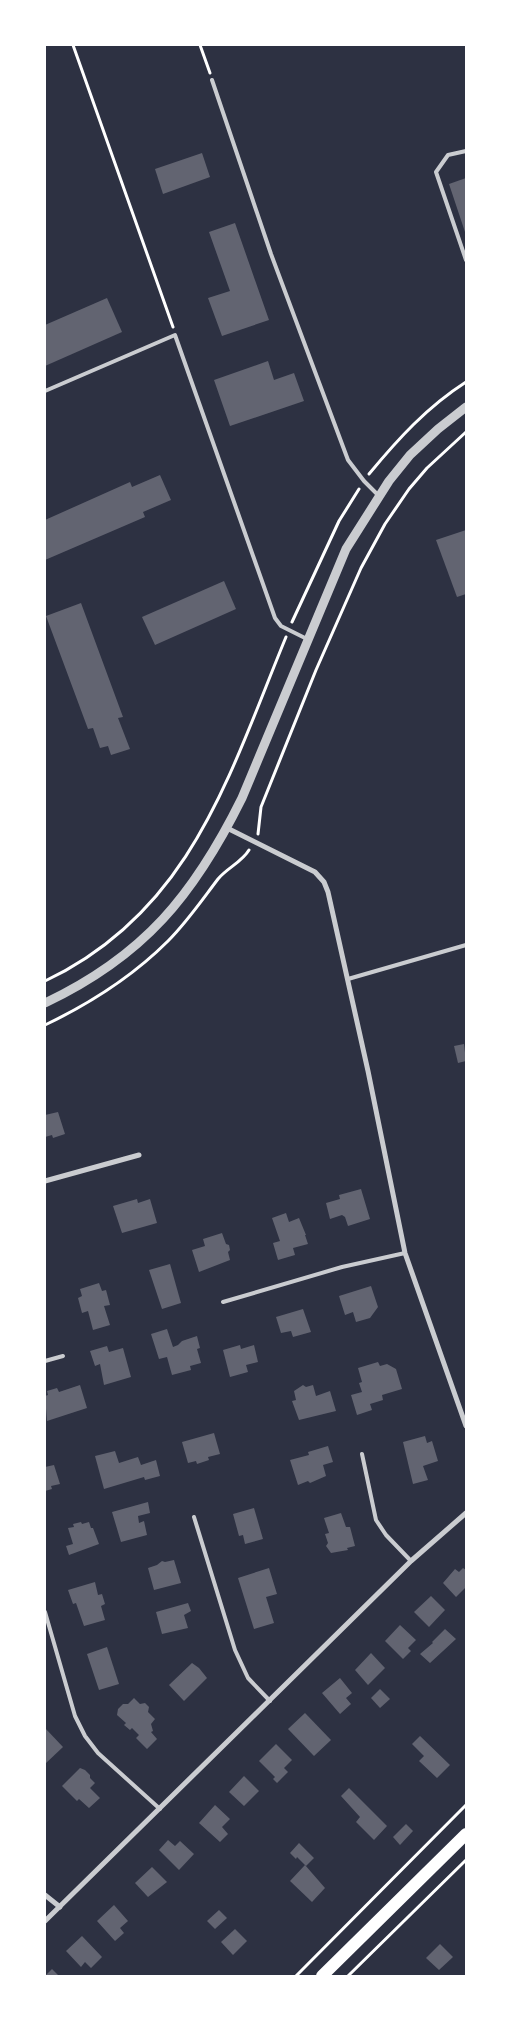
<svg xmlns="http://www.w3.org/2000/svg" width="511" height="2021" viewBox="0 0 511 2021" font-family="'Crimson Pro',serif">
	<rect width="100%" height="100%" fill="#2d3142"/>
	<!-- building -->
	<g fill="#626471">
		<polygon points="202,153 210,177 163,194 155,169"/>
		<polygon points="466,178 466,235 449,184"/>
		<polygon points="235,223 269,320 222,336 208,298 230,291 209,232"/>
		<polygon points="107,298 122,332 45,366 45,325"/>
		<polygon points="268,361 274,380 294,373 304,401 230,426 214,380"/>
		<polygon points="160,475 171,500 143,512 145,517 45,560 45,520 130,482 132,487"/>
		<polygon points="466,530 466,594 457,597 436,540"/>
		<polygon points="224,581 236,609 155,645 142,617"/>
		<polygon points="81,603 123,717 118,718 130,749 111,755 108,746 100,748 93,728 88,729 46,616"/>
		<polygon points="464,1044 466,1061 458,1063 454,1046"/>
		<polygon points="58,1112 65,1134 53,1138 52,1135 45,1137 45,1115"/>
		<polygon points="361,1189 370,1219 348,1226 345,1217 342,1215 330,1219 326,1203 340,1199 339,1195"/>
		<polygon points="137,1199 138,1203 150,1199 157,1223 122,1233 113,1206"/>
		<polygon points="286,1213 289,1222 299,1218 306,1235 305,1235 308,1244 293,1248 295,1255 278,1260 273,1243 280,1241 272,1218"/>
		<polygon points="222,1233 226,1244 229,1245 230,1250 228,1252 230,1260 199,1272 192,1250 205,1246 203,1239"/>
		<polygon points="170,1264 181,1303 162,1309 149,1270"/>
		<polygon points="99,1283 102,1291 106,1290 110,1305 104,1306 110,1325 93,1330 88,1311 82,1313 78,1298 82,1296 80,1289"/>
		<polygon points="371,1286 378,1307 370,1318 356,1322 353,1312 345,1315 339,1296"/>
		<polygon points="303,1309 311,1332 293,1337 291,1331 281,1333 276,1317"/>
		<polygon points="167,1329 173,1347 178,1345 182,1341 197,1336 200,1348 197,1349 201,1363 190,1366 191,1370 172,1375 167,1357 159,1359 151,1334"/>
		<polygon points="240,1345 241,1349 254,1345 258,1362 246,1365 248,1372 230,1377 223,1350"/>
		<polygon points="107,1346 109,1352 123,1348 131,1377 104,1385 100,1364 95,1366 90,1351"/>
		<polygon points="378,1362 380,1366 387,1364 396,1369 402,1389 382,1395 383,1400 370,1404 372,1410 357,1415 351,1395 362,1392 359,1383 362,1382 358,1368"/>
		<polygon points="80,1385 87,1408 47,1421 45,1396 48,1395 47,1391 57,1388 59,1392"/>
		<polygon points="303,1385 306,1387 313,1385 316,1396 330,1391 336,1411 299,1420 292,1401 296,1400 294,1391"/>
		<polygon points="214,1433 220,1454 208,1457 209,1460 197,1464 196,1461 188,1463 182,1442"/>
		<polygon points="425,1436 427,1443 432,1441 438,1461 423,1466 428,1480 413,1484 403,1442"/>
		<polygon points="328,1446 333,1462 323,1465 326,1476 310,1483 308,1481 298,1485 290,1460 309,1455 308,1452"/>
		<polygon points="115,1451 119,1463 138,1457 141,1465 156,1460 160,1476 145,1480 144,1477 104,1489 95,1456"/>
		<polygon points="54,1465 60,1484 51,1486 52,1489 45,1491 45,1467"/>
		<polygon points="148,1502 150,1513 138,1516 139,1523 144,1521 147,1535 121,1542 112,1512"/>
		<polygon points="254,1508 263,1539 245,1544 243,1535 239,1536 233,1514"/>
		<polygon points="341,1513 346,1527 350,1527 355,1546 347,1548 348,1550 331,1553 326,1546 328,1543 325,1534 329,1533 324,1518"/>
		<polygon points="81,1522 82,1524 89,1522 91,1528 93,1528 99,1544 69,1555 66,1546 73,1544 68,1528 74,1527 73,1524"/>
		<polygon points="174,1560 181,1583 154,1590 148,1568 157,1565 162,1561 165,1562"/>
		<polygon points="269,1568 277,1594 266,1597 274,1623 254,1629 238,1578"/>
		<polygon points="463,1568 466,1570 466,1587 456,1597 443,1583 455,1569 459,1572"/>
		<polygon points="95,1582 98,1595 102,1594 105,1604 101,1606 105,1620 84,1626 76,1603 73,1604 68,1590"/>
		<polygon points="431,1596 445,1610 429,1627 414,1612"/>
		<polygon points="188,1603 191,1611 184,1615 188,1628 162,1634 156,1612"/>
		<polygon points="400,1625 416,1640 408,1648 411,1651 403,1659 385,1641"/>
		<polygon points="445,1629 456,1639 430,1663 420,1654 433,1643 432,1642"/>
		<polygon points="107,1647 119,1684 99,1690 87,1654"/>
		<polygon points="371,1653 385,1668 368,1685 355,1670"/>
		<polygon points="192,1663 199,1668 207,1678 184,1701 169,1685"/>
		<polygon points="340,1678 352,1693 346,1698 351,1704 340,1714 322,1693"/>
		<polygon points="380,1689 390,1699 380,1708 371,1698"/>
		<polygon points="134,1698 140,1704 145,1703 149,1707 148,1712 155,1719 151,1724 153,1731 151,1732 157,1739 147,1749 136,1738 139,1735 132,1728 130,1730 124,1725 126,1723 117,1715 118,1709 123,1704 128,1704"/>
		<polygon points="305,1713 331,1740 314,1756 288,1729"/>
		<polygon points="45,1728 63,1747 45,1764"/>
		<polygon points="420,1736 450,1765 437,1778 419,1761 424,1756 412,1744"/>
		<polygon points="276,1744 292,1760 284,1768 288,1772 277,1783 273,1779 275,1777 259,1761"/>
		<polygon points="80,1768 85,1770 90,1775 90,1778 95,1783 90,1788 100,1798 89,1808 79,1799 77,1801 62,1786"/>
		<polygon points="244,1776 259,1791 244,1806 229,1792"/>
		<polygon points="349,1788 387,1826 374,1840 356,1822 360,1817 341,1796"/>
		<polygon points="215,1805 230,1819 222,1827 228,1834 220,1842 199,1823"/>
		<polygon points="406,1824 413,1831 400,1845 393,1837"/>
		<polygon points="168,1840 175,1846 180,1841 194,1854 179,1870 159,1850"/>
		<polygon points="299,1843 314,1858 306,1866 297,1857 296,1859 290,1853"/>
		<polygon points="305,1865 325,1888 312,1902 290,1881"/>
		<polygon points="152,1867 167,1882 148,1897 135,1883"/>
		<polygon points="114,1905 128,1921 120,1928 124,1933 115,1941 97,1921"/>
		<polygon points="219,1910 227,1918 215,1929 207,1921"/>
		<polygon points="235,1929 247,1941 233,1955 221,1942"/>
		<polygon points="82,1936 102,1957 91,1968 85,1962 81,1967 66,1951"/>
		<polygon points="440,1944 453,1957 439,1970 426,1958"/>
		<polygon points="52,1969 59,1976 45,1976"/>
	</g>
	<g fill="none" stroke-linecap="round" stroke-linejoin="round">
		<!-- path -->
		<g stroke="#fff" stroke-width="3">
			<polyline points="73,45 173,327"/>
			<polyline points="200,45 210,73"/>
			<path d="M369 474C398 439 427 407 466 382"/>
			<polyline points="292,622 339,521 359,489"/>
			<polyline points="258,834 261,807 316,670 361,568 385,524 409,489 427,468 466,432"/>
			<path d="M45 981C191 912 229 775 286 637"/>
			<path d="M45 1025C91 1003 132 977 168 941 187 922 202 900 218 879 227 868 242 862 249 850"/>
			<polyline points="296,1976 466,1805"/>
			<polyline points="348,1976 466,1860"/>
		</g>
		<!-- service -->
		<g stroke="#caccd0" stroke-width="4">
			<polyline points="212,80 271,254 348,460 364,481 379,496"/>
			<polyline points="466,151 448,155 436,172 466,260"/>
			<polyline points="45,391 175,335 275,618 281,626 307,639"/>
			<polyline points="348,979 466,945"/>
			<polyline points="223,1302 342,1267 405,1253"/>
			<polyline points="45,1361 63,1356"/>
			<polyline points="362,1454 376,1520 386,1535 411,1561"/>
			<polyline points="194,1517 235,1650 248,1678 270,1701"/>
			<polyline points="45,1612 75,1716 85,1736 98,1753 160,1809"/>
		</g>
		<!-- minor -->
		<g stroke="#caccd0" stroke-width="5">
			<polyline points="227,828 315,872 324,882 328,892 368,1071 405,1253 466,1426"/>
			<polyline points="45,1181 139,1155"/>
			<polyline points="45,1895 60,1907"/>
			<polyline points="45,1921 411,1561 466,1513"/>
		</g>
		<!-- tertiary -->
		<path stroke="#caccd0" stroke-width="9" d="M45 1003C144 956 194 895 242 798L346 549 389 481 410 455 438 429 466 407"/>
		<!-- primary -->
		<polyline stroke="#fff" stroke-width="12" points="322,1976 466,1834"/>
	</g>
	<!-- border -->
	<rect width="511" height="2021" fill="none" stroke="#ffffff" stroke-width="92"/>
</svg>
